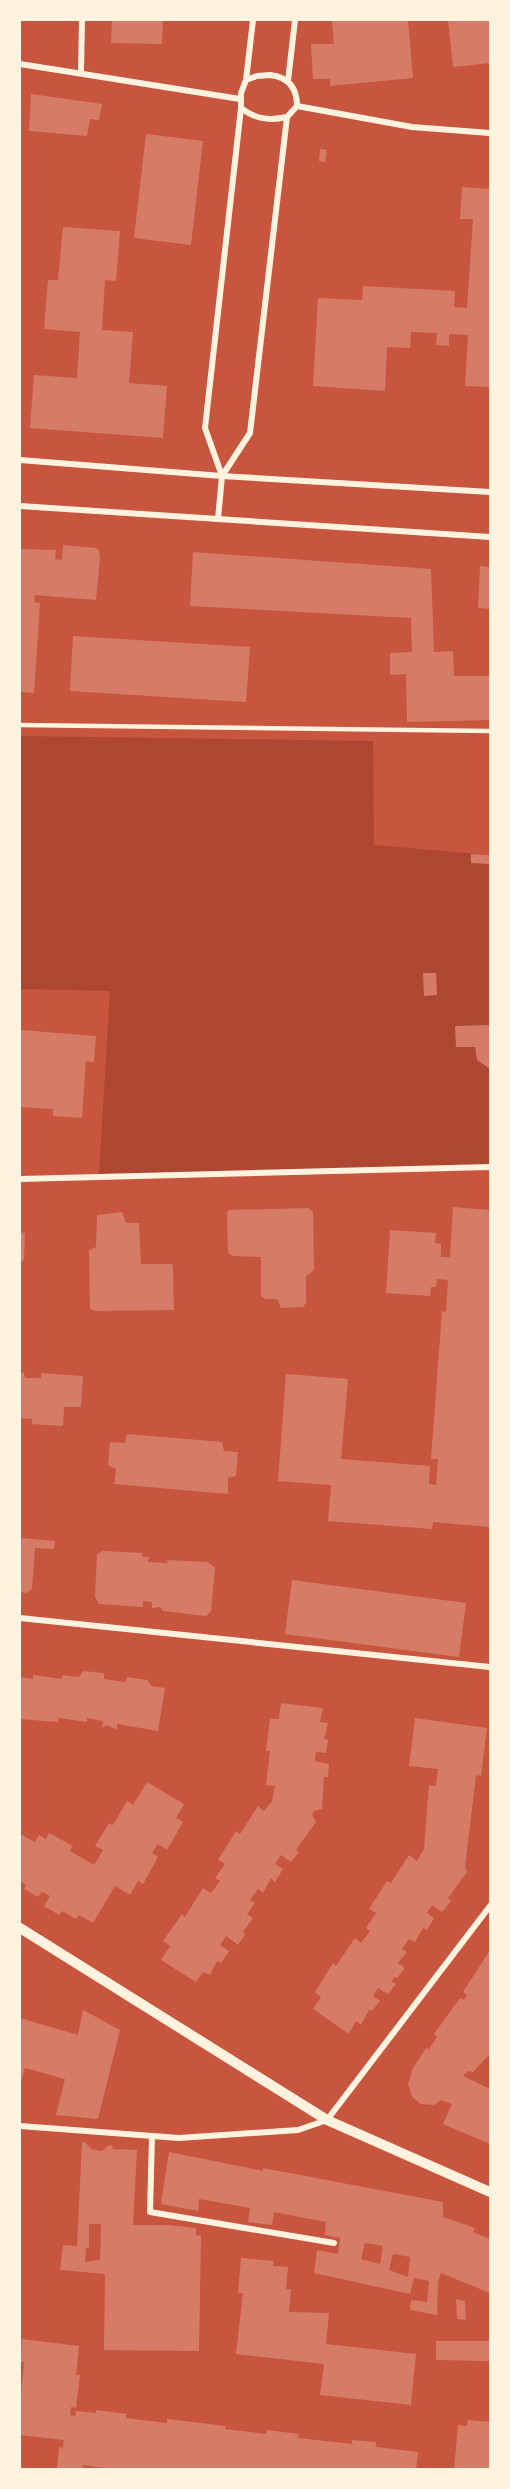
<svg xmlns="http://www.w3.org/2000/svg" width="510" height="2489" viewBox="0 0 510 2489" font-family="'Roboto Condensed',sans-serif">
	<rect width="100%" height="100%" fill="#c8553d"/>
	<!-- green -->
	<polygon fill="#ae4732" points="20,736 373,741 374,845 490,855 490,1167 99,1174 110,991 20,989"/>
	<!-- building -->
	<g fill="#d67c66" fill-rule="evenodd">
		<polygon points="112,20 163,20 162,44 111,43"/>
		<polygon points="332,20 408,20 413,78 330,86 330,79 313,79 311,44 334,44"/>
		<polygon points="448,20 490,20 490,63 453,67"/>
		<polygon points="31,94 102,104 99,120 90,119 87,136 29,131"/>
		<polygon points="146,134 203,141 191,245 134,238"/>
		<polygon points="320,149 327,150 325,162 319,161"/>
		<polygon points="462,187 490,189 490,387 465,386 468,335 449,334 449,346 436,345 437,333 411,332 410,348 387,347 385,391 313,386 318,298 362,300 363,286 455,291 454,307 467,308 473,219 460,219"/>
		<polygon points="63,227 120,231 116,281 105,280 102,330 133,332 129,383 167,386 163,438 30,428 34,375 77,378 80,332 44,329 48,280 58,280"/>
		<polygon points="63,545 96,548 99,551 100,557 96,600 35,595 34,602 40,603 34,693 20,692 20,549 56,550 55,559 62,560"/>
		<polygon points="193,552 431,569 434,652 453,651 454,676 490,676 490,720 407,722 406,674 390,675 390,653 412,652 411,618 190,606"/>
		<polygon points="480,566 490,567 490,609 478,608"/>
		<polygon points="73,636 250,647 246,702 70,691"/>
		<polygon points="471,854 490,855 490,864 471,863"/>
		<polygon points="423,973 436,973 437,995 424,996"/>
		<polygon points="490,1025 490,1069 477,1060 475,1047 456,1047 455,1026"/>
		<polygon points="20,1030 96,1036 94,1062 86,1061 82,1118 53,1116 53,1109 20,1107"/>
		<polygon points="453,1207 490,1210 489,1527 433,1522 432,1529 328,1521 331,1485 278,1481 286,1374 348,1379 341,1459 430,1466 429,1484 436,1485 438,1459 431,1459 442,1311 446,1312 448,1280 437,1279 436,1287 431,1287 430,1296 386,1293 390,1230 436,1233 435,1243 441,1244 441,1257 450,1257"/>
		<polygon points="309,1208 313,1212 314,1268 313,1271 306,1276 306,1303 303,1307 281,1308 277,1299 265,1299 261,1296 261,1257 233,1256 228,1253 227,1213 229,1210"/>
		<polygon points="122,1212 126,1223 139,1223 141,1264 172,1264 173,1266 174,1310 95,1311 90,1309 89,1250 96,1247 97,1215"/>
		<polygon points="20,1232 25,1233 24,1258 23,1261 20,1261"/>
		<polygon points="20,1372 24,1373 25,1378 41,1378 41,1373 83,1376 81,1407 64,1407 63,1426 32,1424 32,1419 20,1418"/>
		<polygon points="127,1434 222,1442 224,1451 238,1452 236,1476 228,1478 228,1494 114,1484 116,1469 108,1465 110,1442 125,1443"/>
		<polygon points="20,1538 55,1541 54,1549 35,1548 32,1589 26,1593 20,1592"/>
		<polygon points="103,1551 142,1553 143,1557 149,1557 148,1562 168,1563 167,1560 208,1562 215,1568 211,1611 206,1616 163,1611 160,1607 152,1608 152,1602 143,1601 143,1607 99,1604 95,1597 97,1554"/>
		<polygon points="292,1580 466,1603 459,1657 285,1634"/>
		<polygon points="83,1671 104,1673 104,1679 126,1682 127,1677 148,1680 151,1686 165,1688 158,1731 117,1724 117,1730 107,1725 102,1728 103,1721 87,1718 87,1722 58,1718 58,1722 20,1719 20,1677 33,1679 33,1675 62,1679 62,1675 79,1677"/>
		<polygon points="281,1703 323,1708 320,1722 328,1723 324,1739 328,1740 326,1753 316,1752 315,1761 329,1764 328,1777 324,1777 322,1809 314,1811 312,1815 316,1822 296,1850 299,1852 291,1862 281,1855 275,1864 283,1869 275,1882 271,1878 263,1893 258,1889 250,1900 255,1903 247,1914 253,1918 243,1932 245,1934 238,1945 226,1936 220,1945 229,1951 221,1963 217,1961 210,1975 203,1972 196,1982 161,1960 170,1946 163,1941 182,1914 185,1917 203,1888 211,1893 220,1881 215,1878 225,1864 218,1860 236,1831 240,1834 258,1806 264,1811 272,1801 275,1786 266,1785 270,1751 266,1751 270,1719 279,1719"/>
		<polygon points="415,1718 487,1728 481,1776 476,1775 465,1867 467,1872 448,1898 451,1901 442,1912 432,1905 427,1913 434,1918 427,1930 423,1928 415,1942 409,1939 402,1949 407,1952 398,1963 405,1968 397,1978 394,1977 392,1981 396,1984 388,1994 378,1988 373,1996 380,2001 372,2011 369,2010 361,2025 356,2021 349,2034 313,2009 321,1997 315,1992 333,1963 336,1966 355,1938 361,1943 370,1931 366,1928 376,1913 369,1909 387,1881 391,1883 409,1855 417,1861 424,1849 429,1785 436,1786 438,1769 409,1766"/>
		<polygon points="147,1782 184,1804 176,1818 183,1822 167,1850 158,1844 152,1853 158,1857 143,1884 138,1881 130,1895 115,1886 93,1923 79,1915 76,1919 62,1911 59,1915 44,1906 50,1896 42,1892 38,1897 24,1889 26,1885 20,1881 20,1834 35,1842 39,1835 46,1839 49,1833 73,1846 70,1851 94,1865 103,1850 95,1846 109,1823 113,1825 127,1801 133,1805"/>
		<polygon points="490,1950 490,2054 473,2072 468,2071 463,2076 490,2089 490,2144 443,2124 452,2104 441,2100 434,2105 421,2104 412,2097 408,2084 413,2068 426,2048 429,2049 437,2037 434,2034 460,1998 464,2000 467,1995 463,1992"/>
		<polygon points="83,2010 120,2030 98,2119 56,2115 65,2079 25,2068 20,2084 20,2018 78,2035"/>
		<path d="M85 2142 91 2149 102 2151 109 2145 113 2146 112 2149 137 2150 133 2225H169L196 2228V2235L201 2236 199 2351 104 2350 105 2274 60 2270 63 2245 77 2246 82 2143ZM89 2224H101L100 2260 85 2262 86 2248H89Z"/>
		<path d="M169 2152 263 2171V2168L443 2202V2217L475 2228 473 2232 490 2239V2293L441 2273 438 2282 437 2315 410 2310 411 2300 427 2302 429 2281 414 2278 410 2294 314 2273 317 2250 338 2254 340 2238 325 2235 326 2222 274 2212 272 2225 248 2222 250 2208 199 2199 198 2211 161 2204ZM365 2243 383 2246 380 2264 361 2259ZM393 2254 410 2257 408 2277 389 2270Z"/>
		<polygon points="241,2258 274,2261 273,2266 288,2267 286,2289 291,2289 289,2312 329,2313 326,2344 416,2354 411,2405 320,2395 324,2364 236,2354 243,2293 238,2293"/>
		<polygon points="456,2299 465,2301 466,2320 457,2319"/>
		<polygon points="22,2339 79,2346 76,2375 80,2375 76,2408 71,2407 70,2415 75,2416 76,2411 96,2413 96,2410 127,2414 126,2418 167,2423 167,2419 226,2426 225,2429 266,2434 267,2430 299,2434 298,2438 352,2444 352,2440 376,2442 376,2447 418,2452 416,2470 118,2470 83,2465 83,2470 57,2468 59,2447 63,2448 64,2440 20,2435 20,2405 24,2362 20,2362"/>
		<polygon points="436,2341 490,2341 490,2361 436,2360"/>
		<polygon points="468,2420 490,2422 490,2470 454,2470 458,2425 467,2426"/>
	</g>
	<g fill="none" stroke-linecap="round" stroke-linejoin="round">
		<!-- service -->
		<polyline stroke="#fff3e0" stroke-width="4.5" points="20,725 490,731"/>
		<!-- minor -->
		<g stroke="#fff3e0" stroke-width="6">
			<polyline points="20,64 240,99"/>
			<polyline points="81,72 82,20"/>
			<path d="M270 75C288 77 297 87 297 106L287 117C269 121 255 119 241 108V93L246 80 257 76Z"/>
			<polyline points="246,80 253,20"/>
			<polyline points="288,81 295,20"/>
			<polyline points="297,106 412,127 490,133"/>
			<polyline points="20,460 222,476 490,492"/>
			<polyline points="222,476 250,433 287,117"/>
			<polyline points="20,506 490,537"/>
			<polyline points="218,519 222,476 205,428 241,108"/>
			<polyline points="20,1179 490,1167"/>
			<polyline points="20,1618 490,1667"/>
			<polyline points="20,2126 179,2138 298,2130 327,2120 490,1906"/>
			<polyline points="152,2136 150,2212 334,2243"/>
		</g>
		<!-- tertiary -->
		<polyline stroke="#fff3e0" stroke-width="10" points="20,1928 327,2120 490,2192"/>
	</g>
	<!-- border -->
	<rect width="510" height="2489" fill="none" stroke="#fff3e0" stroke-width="42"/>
</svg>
